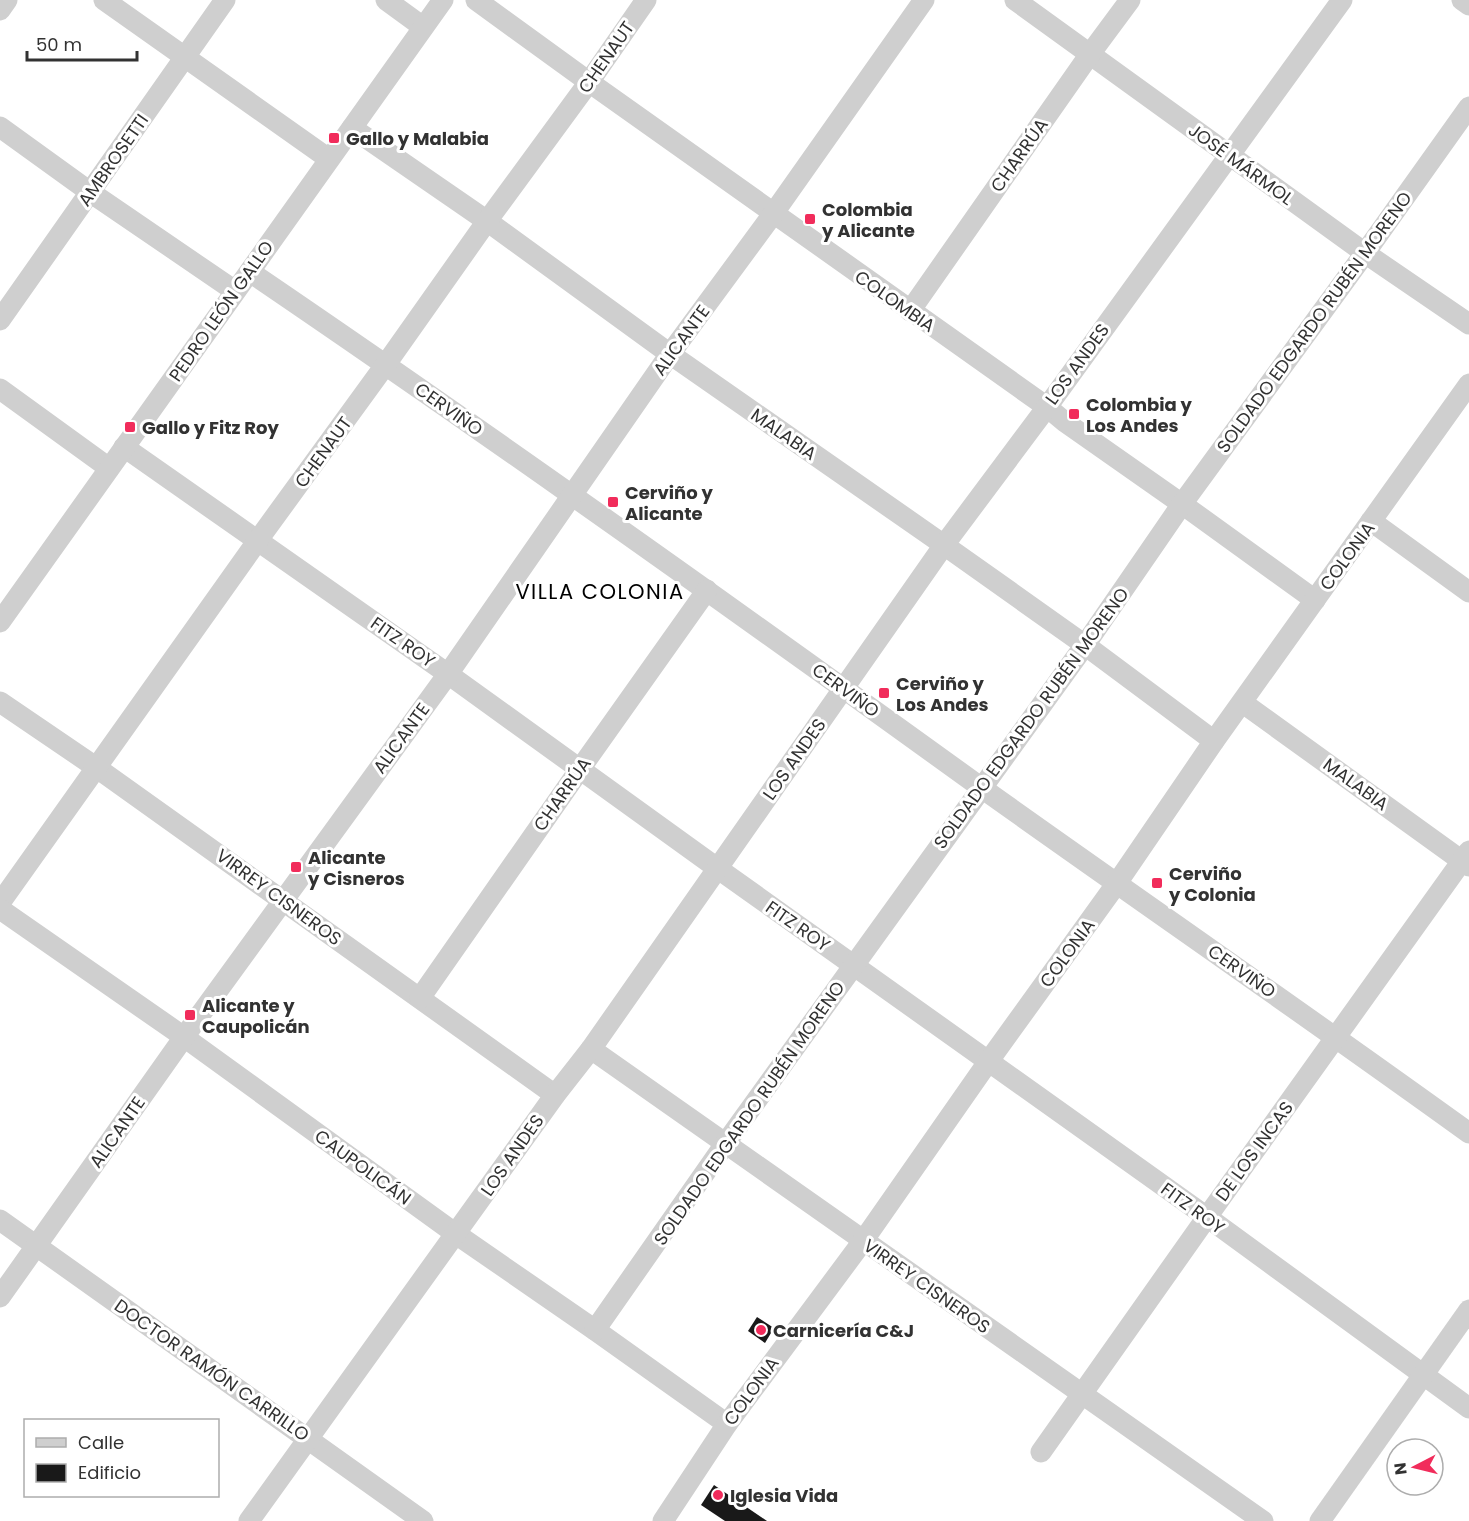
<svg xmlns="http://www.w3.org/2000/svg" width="1469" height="1521" viewBox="0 0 1469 1521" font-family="Poppins,sans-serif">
	<rect width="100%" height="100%" fill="#fff"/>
	<!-- building -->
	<g fill="#191919">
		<polygon points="757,1317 774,1328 765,1343 748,1331"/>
		<polygon points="714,1485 767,1521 725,1521 701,1505"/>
	</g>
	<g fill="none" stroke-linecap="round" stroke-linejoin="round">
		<!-- minor -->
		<g stroke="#cfcfcf" stroke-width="21">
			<polyline points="104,0 329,159"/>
			<polyline points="386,0 423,27"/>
			<polyline points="476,0 589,82 1047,407 1065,422 1182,504 1315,600"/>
			<polyline points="1015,0 1365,253 1469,324"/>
			<polyline points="1462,0 1469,5"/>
			<polyline points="0,10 7,0"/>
			<polyline points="0,127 90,192 235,291"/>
			<polyline points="352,128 487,221 670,354 944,545 1085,645 1214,741"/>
			<path d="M250 272C496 439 738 612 979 786 1142 902 1307 1016 1469 1133"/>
			<polyline points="910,311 1090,54 1130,0"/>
			<polyline points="0,320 225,0"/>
			<polyline points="0,389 109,468"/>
			<polyline points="124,447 448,674 717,868 1207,1217 1469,1408"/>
			<polyline points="1371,521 1469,592"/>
			<polyline points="0,622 443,0"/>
			<polyline points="0,702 97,768 555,1095"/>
			<polyline points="1243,703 1469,866"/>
			<polyline points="0,903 258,540 386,364 487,221 589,82 646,0"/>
			<polyline points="0,909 184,1037 456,1234 595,1330 727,1424"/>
			<polyline points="420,998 580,769 707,590"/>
			<polyline points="591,1049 1263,1521"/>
			<polyline points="0,1220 423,1521"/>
			<polyline points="0,1297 184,1037 448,674 670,354 773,214 924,0"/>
			<polyline points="595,1330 725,1144 1085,645 1182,504 1365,253 1469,107"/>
			<polyline points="1041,1452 1207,1217 1469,851"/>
			<polyline points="249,1521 555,1095 591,1049 944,545 1047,407 1342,0"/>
			<polyline points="663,1521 727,1424 863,1241 988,1062 1117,883 1214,741 1469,384"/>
			<polyline points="1320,1521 1469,1310"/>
		</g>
	</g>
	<!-- markers -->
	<g fill="#f12c5b" stroke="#fff" stroke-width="2">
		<rect x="328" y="132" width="12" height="12" rx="3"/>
		<rect x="804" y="213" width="12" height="12" rx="3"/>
		<rect x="1068" y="408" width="12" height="12" rx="3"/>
		<rect x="124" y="421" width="12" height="12" rx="3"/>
		<rect x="607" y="496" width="12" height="12" rx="3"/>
		<rect x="878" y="687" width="12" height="12" rx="3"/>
		<rect x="290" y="861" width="12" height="12" rx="3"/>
		<rect x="1151" y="877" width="12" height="12" rx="3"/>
		<rect x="184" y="1009" width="12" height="12" rx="3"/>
		<circle cx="761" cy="1330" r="6"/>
		<circle cx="718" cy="1495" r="6"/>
	</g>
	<g text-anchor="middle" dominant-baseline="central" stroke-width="6" stroke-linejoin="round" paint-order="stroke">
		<!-- street labels -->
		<g font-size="18" fill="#323232" stroke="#fff">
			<text transform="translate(606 57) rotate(-55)">CHENAUT</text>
			<text transform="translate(1019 155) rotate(-55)">CHARRÚA</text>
			<text transform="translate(113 160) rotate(-55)">AMBROSETTI</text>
			<text transform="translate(1241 164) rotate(36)">JOSÉ MÁRMOL</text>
			<text transform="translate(895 301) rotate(35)">COLOMBIA</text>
			<text transform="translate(221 311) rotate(-55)">PEDRO LEÓN GALLO</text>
			<text transform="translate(1314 322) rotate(-54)">SOLDADO EDGARDO RUBÉN MORENO</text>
			<text transform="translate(681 340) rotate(-54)">ALICANTE</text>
			<text transform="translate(1077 364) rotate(-54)">LOS ANDES</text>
			<text transform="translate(449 409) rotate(35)">CERVIÑO</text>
			<text transform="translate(784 434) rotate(35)">MALABIA</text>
			<text transform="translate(323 452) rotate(-54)">CHENAUT</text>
			<text transform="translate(1347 556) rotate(-54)">COLONIA</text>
			<text transform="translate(403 642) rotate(35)">FITZ ROY</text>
			<text transform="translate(846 690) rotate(36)">CERVIÑO</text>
			<text transform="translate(1031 718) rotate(-54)">SOLDADO EDGARDO RUBÉN MORENO</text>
			<text transform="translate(401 738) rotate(-54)">ALICANTE</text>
			<text transform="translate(794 759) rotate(-55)">LOS ANDES</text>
			<text transform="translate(1356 784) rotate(36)">MALABIA</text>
			<text transform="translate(562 794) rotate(-55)">CHARRÚA</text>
			<text transform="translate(279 897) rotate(36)">VIRREY CISNEROS</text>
			<text transform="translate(798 926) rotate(35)">FITZ ROY</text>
			<text transform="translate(1067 953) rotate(-54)">COLONIA</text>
			<text transform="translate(1242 971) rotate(35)">CERVIÑO</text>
			<text transform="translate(749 1113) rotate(-55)">SOLDADO EDGARDO RUBÉN MORENO</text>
			<text transform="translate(117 1132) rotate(-55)">ALICANTE</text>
			<text transform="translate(1254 1151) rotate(-54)">DE LOS INCAS</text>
			<text transform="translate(512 1155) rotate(-55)">LOS ANDES</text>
			<text transform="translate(363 1167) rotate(36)">CAUPOLICÁN</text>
			<text transform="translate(1193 1208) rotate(36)">FITZ ROY</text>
			<text transform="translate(927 1286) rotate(35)">VIRREY CISNEROS</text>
			<text transform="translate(212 1370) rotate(35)">DOCTOR RAMÓN CARRILLO</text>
			<text transform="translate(751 1391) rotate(-54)">COLONIA</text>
		</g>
		<!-- poi labels -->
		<g font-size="18" font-weight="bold" fill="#323232" stroke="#fff" text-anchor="start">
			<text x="346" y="138">Gallo y Malabia</text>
			<text x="822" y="209">Colombia<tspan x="822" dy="21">y Alicante</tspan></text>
			<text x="1086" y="404">Colombia y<tspan x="1086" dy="21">Los Andes</tspan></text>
			<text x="142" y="427">Gallo y Fitz Roy</text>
			<text x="625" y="492">Cerviño y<tspan x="625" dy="21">Alicante</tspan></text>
			<text x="896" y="683">Cerviño y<tspan x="896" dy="21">Los Andes</tspan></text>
			<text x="308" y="857">Alicante<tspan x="308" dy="21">y Cisneros</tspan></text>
			<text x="1169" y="873">Cerviño<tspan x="1169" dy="21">y Colonia</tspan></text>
			<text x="202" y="1005">Alicante y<tspan x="202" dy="21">Caupolicán</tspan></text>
			<text x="773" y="1330">Carnicería C&amp;J</text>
			<text x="730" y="1495">Iglesia Vida</text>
		</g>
		<!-- quarter labels -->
		<g font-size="21" letter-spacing="1.5" fill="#000" stroke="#fff">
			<text x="600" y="591">VILLA COLONIA</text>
		</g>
	</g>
	<!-- legend -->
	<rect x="24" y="1419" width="195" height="78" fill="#ffffff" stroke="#adadad" stroke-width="1.5"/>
	<rect x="36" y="1438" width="30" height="9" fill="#cfcfcf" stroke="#adadad" stroke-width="1.5"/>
	<text x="78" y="1449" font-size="18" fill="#323232">Calle</text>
	<rect x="36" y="1464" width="30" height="18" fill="#191919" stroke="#adadad" stroke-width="1.5"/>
	<text x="78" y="1479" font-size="18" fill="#323232">Edificio</text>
	<!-- north arrow -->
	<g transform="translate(1415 1467) rotate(263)"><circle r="28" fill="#ffffff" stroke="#adadad" stroke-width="1.5"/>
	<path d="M0-4.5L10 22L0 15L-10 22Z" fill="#f12c5b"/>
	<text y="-9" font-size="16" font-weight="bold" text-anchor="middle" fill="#323232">N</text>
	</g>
	<!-- scale -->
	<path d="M27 51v9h110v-9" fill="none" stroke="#323232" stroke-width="3"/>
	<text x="36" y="51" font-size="18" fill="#323232" stroke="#ffffff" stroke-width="4.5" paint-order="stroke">50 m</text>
</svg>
